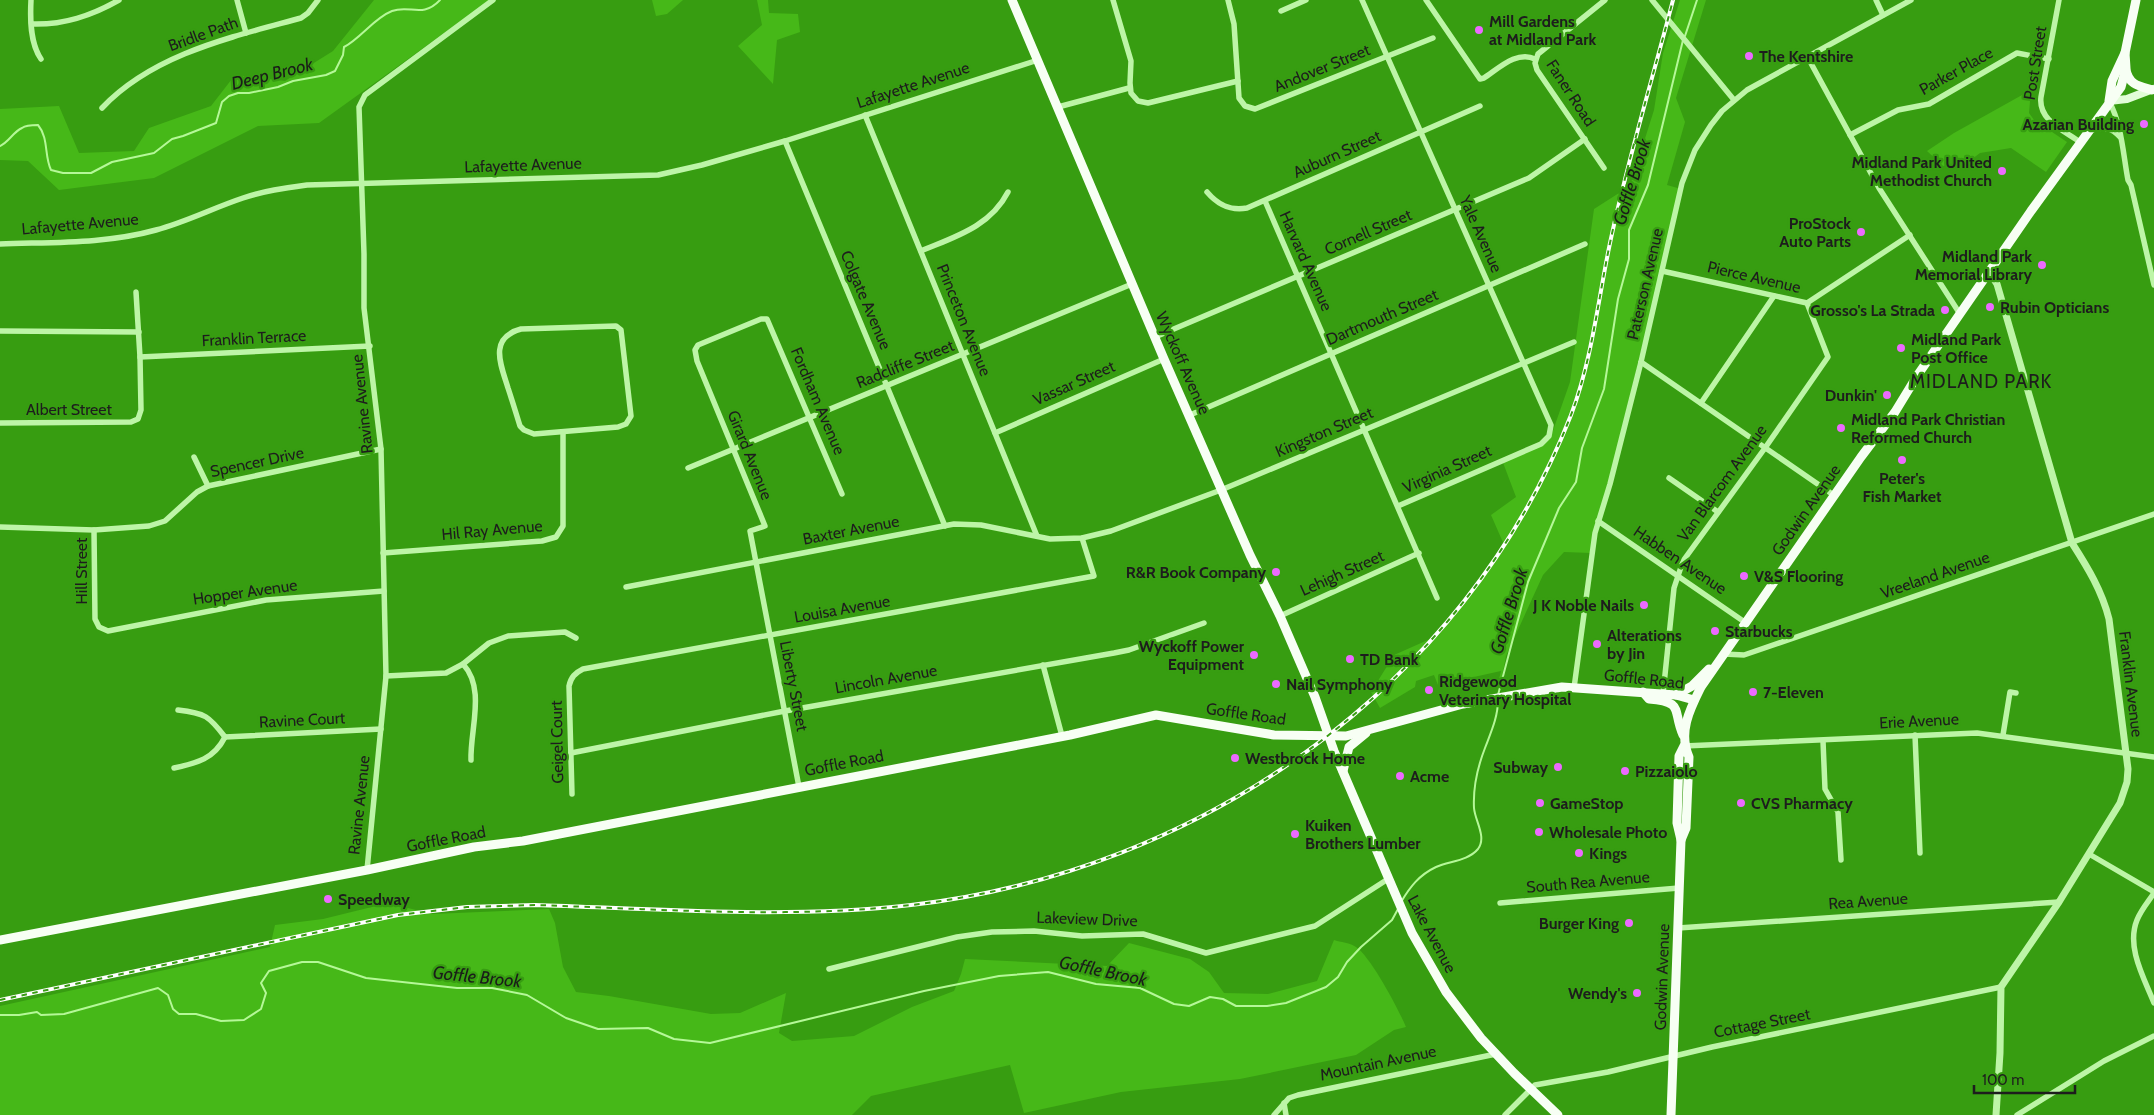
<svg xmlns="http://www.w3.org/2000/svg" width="2154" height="1115" viewBox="0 0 2154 1115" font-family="Cabin,sans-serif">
	<rect width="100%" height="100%" fill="#379d11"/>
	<!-- green -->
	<g fill="#46b818">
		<polygon points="374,0 490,0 319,123 258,126 154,178 59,190 28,161 0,160 0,109 59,106 79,153 134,151 149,128 211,106 235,75 285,81 333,51"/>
		<polygon points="652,0 683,0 667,14 656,16"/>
		<polygon points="757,0 768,0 769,13 798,14 800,32 777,40 773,84 738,46 762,25"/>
		<polygon points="1680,0 1706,0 1676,98 1685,122 1667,185 1681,189 1591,553 1564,552 1543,575 1506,656 1501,682 1498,683 1501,671 1438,685 1434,675 1416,681 1415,687 1380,708 1371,692 1394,655 1439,635 1505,547 1491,515 1516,497 1502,460 1550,439 1570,382 1594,209 1630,186 1654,110 1663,53"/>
		<polygon points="2031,90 2029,113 2034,120 2067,142 2046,172 2011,148 1980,153 1972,159 1943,166 1927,151 1954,133"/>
		<path d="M388 903 432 914 549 909 555 923 563 967 576 992 609 996 711 1014 740 1013 786 993 779 1033 792 1041 854 1036 912 1007 954 991 961 974 965 959 1107 966 1129 943 1190 959 1209 972 1224 993 1268 994 1317 981 1334 940C1340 942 1351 943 1356 947 1371 957 1399 1010 1406 1027L1394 1030 1356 1055 1240 1079 1121 1092 1024 1113 1010 1065 871 1096 852 1115H0V1006L270 947 275 925 323 919Z"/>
	</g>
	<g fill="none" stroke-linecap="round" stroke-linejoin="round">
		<!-- stream -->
		<g stroke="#b5f898" stroke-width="2">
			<polyline points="1685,36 1697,0"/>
			<path d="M0 146C9 142 13 132 22 128 26 125 33 125 38 125 49 138 44 156 51 170L63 173H91L112 162 154 153 172 139 183 136 216 123 222 102 229 96 238 93H249L278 87 293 81 326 75 335 71 343 55 344 47C361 38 374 18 392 11 410 4 422 19 440 0"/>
			<polyline points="1498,695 1528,582 1559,508 1576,482 1582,448 1604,389 1618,299 1629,259 1629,230 1648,185 1683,40"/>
			<path d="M1401 902C1410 887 1419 875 1436 867 1449 861 1468 861 1478 849 1487 837 1475 821 1474 808 1473 789 1478 766 1485 748 1491 732 1498 717 1498 700"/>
			<polyline points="0,1015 19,1015 37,1012 41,1015 64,1014 158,988 168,995 173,1009 179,1014 196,1014 221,1021 244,1020 261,1009 266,993 261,983 269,971 302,962 318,962 366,978 457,988 492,988 527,995 566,1018 598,1029 648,1028 674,1039 710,1043 924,991 999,976 1048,972 1096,984 1140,988 1174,1004 1189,1006 1210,997 1223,999 1236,1006 1267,1006 1286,1003 1326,987 1338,977 1347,962 1361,947 1392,920 1398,909"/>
		</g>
		<!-- minor -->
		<g stroke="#bdf5a7" stroke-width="5.5">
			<path d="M31 0C30 19 30 43 41 59"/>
			<polyline points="237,0 246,33"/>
			<polyline points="1113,0 1131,61 1130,83 1131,93 1138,101 1148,103 1238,81"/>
			<polyline points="1228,0 1234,24 1239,98 1245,106 1255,109 1433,38"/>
			<polyline points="1362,0 1551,425 1549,436 1541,444 1398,506"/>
			<path d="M1426 0 1480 79 1484 78C1498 69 1517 50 1535 59"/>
			<polyline points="1652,0 1734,100"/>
			<polyline points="1876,0 1883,15"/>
			<path d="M2059 0 2041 97C2038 120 2063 130 2080 142"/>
			<polyline points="1281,11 1306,0"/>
			<path d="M32 24C64 25 91 16 119 0"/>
			<polyline points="1807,56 1879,188 1960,314"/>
			<path d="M2109 101C2122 125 2123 154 2128 180L2131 185 2154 285"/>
			<polyline points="1058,107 1129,88"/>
			<path d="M102 108C153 54 232 37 301 18L308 13 318 0"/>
			<polyline points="865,115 1037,536"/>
			<path d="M2090 130C2104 128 2110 126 2120 137"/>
			<polyline points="1850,135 1898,110 1929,104 2017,53 2049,59"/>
			<polyline points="785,141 945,526"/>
			<polyline points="1604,168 1537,70 1535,63 1538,54 1605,0"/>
			<path d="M1207 192C1218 205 1230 211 1247 208L1480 106"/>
			<polyline points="1265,201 1437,598"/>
			<path d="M0 244C52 242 106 244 156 230 186 222 213 208 243 198 263 191 285 188 307 185L658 175 702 165 785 141 1038 60"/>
			<path d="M921 251C954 237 990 227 1008 192"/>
			<polyline points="1662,271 1807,303 1910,235"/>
			<path d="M616 326 621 330 631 416 626 424 618 427 534 434 524 430 520 426C516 413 512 400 508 388 501 365 488 338 521 329Z"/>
			<polyline points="0,331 139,332"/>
			<polyline points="1155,337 1529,178 1585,139"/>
			<polyline points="140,357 370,346"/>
			<polyline points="1641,362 1835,496"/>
			<polyline points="1701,403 1774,296"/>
			<polyline points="1190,415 1585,244"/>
			<polyline points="0,423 131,422 138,419 141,410 140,357 136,292"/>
			<polyline points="995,433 1164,359"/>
			<polyline points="194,457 208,486"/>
			<polyline points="688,468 1132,284"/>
			<polyline points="1669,478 1718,512"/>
			<polyline points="1598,521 1746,623"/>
			<polyline points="0,527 94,530 149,526 165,521 197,492 208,486 381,449"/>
			<polyline points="94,530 95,619 99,627 108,631 266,600 384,591"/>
			<polyline points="383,553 542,541 556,537 563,526 563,432"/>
			<polyline points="626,587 954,524 981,525 1050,539 1082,538 1111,531 1221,490 1574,342"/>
			<polyline points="1280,616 1419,553"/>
			<polyline points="1724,654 1744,655 2154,514"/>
			<path d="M463 664C486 689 470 729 471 760"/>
			<polyline points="1043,665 1062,736"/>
			<polyline points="386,676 446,673 463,664 489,643 508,636 565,632 576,638"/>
			<polyline points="1574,688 1595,533 1610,484 1641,362 1682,183 1695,150 1711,125 1722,111 1747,90 1911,0"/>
			<polyline points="1663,694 1674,588 1683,561 1765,448 1828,357 1807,303"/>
			<path d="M178 710C205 713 209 716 225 737"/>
			<polyline points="1915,735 1920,853"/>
			<polyline points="2003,735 2010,692 2016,693"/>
			<polyline points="225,737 381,729"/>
			<polyline points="1823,741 1825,789 1838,812 1841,860"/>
			<polyline points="1684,746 1977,733 2154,757"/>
			<polyline points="571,753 785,711 1114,653 1129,650 1204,623"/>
			<path d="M174 768C197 763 214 759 225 737"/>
			<polyline points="799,787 750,531 765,526 697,361 695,350 698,345 761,319 767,319 842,494"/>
			<path d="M572 794 569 686C571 677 575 673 583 669L1094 576 1082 538"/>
			<polyline points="2089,854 2154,892"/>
			<polyline points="367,870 386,676 381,449 364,308 364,254 359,107 365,95 493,0"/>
			<path d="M2154 893C2148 902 2141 910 2137 920 2126 947 2144 978 2154 1003"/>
			<polyline points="1500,903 1679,888"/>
			<polyline points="1678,928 2059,902"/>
			<polyline points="829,969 957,937 992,932 1034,931 1082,936 1143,934 1206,953 1315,926 1388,879"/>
			<polyline points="1284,1103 1286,1115"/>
			<polyline points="1274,1115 1289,1098 1298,1095 1496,1054"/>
			<polyline points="1505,1115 1535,1085 1608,1072 1712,1047 2001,987"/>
			<polyline points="2017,1115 2104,1061 2154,1036"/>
		</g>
		<!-- tertiary -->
		<path stroke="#bdf5a7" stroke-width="7" d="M1990 273 1997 284 2072 543C2088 568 2102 591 2109 619L2128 769 2127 782 2120 803 2059 902 2001 987 2000 1053 1996 1115"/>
		<!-- secondary -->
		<polyline stroke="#e1fdd7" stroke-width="8" points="2109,101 2127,99 2153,89"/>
		<!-- primary -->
		<g stroke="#f7fff4" stroke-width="9">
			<polyline points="1012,0 1164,359 1250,555 1280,616 1315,697 1334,751 1412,933 1446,992 1481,1038 1514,1073 1558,1115"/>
			<path d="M2126 70C2129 85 2139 86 2152 90"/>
			<polyline points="2109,101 2112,81 2125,53 2136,0"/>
			<path d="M1643 692 1649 699C1685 702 1672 710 1683 735"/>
			<polyline points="1676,695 1692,686 1709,669"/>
			<polyline points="1343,771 1349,747 1366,733"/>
			<path d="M1681 840 1686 828 1689 757C1678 732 1690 709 1701 687L1861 457 1895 412 1917 376 2031 211 2121 87 2126 68 2125 53"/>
			<polyline points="0,940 367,870 474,847 523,841 1070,735 1156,715 1274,735 1346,736 1463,704 1562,687 1676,695 1694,700"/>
			<polyline points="1671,1115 1681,840 1677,823 1679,756 1684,746"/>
		</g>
		<!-- rail casing -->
		<g stroke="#fff" stroke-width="4">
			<path id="rail" d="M0 1000 398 915 467 907 535 905C660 909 786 919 911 905 1199 872 1465 687 1571 415 1592 360 1598 300 1610 243 1627 162 1652 81 1673 0"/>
		</g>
		<!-- rail -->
		<use href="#rail" stroke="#379d11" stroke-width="2" stroke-dasharray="5.5" stroke-linecap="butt"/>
	</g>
	<!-- markers -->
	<g fill="#ec6aff" stroke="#379d11" stroke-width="2">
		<circle cx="1479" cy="30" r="5"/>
		<circle cx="1749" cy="56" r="5"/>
		<circle cx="2144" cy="124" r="5"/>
		<circle cx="2002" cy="171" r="5"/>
		<circle cx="1861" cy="232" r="5"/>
		<circle cx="2042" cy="265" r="5"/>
		<circle cx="1990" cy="307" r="5"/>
		<circle cx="1945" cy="310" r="5"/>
		<circle cx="1901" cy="348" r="5"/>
		<circle cx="1887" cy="395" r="5"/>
		<circle cx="1841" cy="428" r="5"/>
		<circle cx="1902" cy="460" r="5"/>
		<circle cx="1276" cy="572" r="5"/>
		<circle cx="1744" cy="576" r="5"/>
		<circle cx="1644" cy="605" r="5"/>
		<circle cx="1715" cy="631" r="5"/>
		<circle cx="1597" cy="644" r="5"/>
		<circle cx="1254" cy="655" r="5"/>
		<circle cx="1350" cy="659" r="5"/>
		<circle cx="1276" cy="684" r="5"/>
		<circle cx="1429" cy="690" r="5"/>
		<circle cx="1753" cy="692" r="5"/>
		<circle cx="1235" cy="758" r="5"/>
		<circle cx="1558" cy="767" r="5"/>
		<circle cx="1625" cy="771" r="5"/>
		<circle cx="1400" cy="776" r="5"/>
		<circle cx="1540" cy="803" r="5"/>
		<circle cx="1741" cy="803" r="5"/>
		<circle cx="1539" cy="832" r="5"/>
		<circle cx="1295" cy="834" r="5"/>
		<circle cx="1579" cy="853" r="5"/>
		<circle cx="328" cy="899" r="5"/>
		<circle cx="1629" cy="923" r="5"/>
		<circle cx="1637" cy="993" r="5"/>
	</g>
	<g text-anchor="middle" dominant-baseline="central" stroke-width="4.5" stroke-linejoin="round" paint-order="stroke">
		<!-- poi labels -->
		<g font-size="16" font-weight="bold" fill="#1d1d1d" stroke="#379d11" text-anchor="start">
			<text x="1489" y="21">Mill Gardens<tspan x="1489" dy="18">at Midland Park</tspan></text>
			<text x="1759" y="56">The Kentshire</text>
			<text x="2134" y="124" text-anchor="end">Azarian Building</text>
			<text x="1992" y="162" text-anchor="end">Midland Park United<tspan x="1992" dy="18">Methodist Church</tspan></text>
			<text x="1851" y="223" text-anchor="end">ProStock<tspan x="1851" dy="18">Auto Parts</tspan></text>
			<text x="2032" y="256" text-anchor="end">Midland Park<tspan x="2032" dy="18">Memorial Library</tspan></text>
			<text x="2000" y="307">Rubin Opticians</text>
			<text x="1935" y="310" text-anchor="end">Grosso's La Strada</text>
			<text x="1911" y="339">Midland Park<tspan x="1911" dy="18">Post Office</tspan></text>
			<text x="1877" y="395" text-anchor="end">Dunkin'</text>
			<text x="1851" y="419">Midland Park Christian<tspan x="1851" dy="18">Reformed Church</tspan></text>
			<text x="1902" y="478" text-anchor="middle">Peter's<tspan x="1902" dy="18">Fish Market</tspan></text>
			<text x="1266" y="572" text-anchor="end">R&amp;R Book Company</text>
			<text x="1754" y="576">V&amp;S Flooring</text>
			<text x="1634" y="605" text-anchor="end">J K Noble Nails</text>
			<text x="1725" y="631">Starbucks</text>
			<text x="1607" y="635">Alterations<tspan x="1607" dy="18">by Jin</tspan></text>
			<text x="1244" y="646" text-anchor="end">Wyckoff Power<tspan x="1244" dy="18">Equipment</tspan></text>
			<text x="1360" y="659">TD Bank</text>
			<text x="1439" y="681">Ridgewood<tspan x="1439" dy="18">Veterinary Hospital</tspan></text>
			<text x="1286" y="684">Nail Symphony</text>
			<text x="1763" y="692">7-Eleven</text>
			<text x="1245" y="758">Westbrock Home</text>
			<text x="1548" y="767" text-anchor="end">Subway</text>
			<text x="1635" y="771">Pizzaiolo</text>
			<text x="1410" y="776">Acme</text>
			<text x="1550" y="803">GameStop</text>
			<text x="1751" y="803">CVS Pharmacy</text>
			<text x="1305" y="825">Kuiken<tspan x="1305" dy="18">Brothers Lumber</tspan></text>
			<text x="1549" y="832">Wholesale Photo</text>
			<text x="1589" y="853">Kings</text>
			<text x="338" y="899">Speedway</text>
			<text x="1619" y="923" text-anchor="end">Burger King</text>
			<text x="1627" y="993" text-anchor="end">Wendy's</text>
		</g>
		<!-- street labels -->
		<g font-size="16" fill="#1d1d1d" stroke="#379d11">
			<text transform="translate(203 34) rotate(-20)">Bridle Path</text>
			<text transform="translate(2035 63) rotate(-81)">Post Street</text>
			<text transform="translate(1322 68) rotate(-22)">Andover Street</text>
			<text transform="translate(1956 71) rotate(-29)">Parker Place</text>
			<text transform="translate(913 85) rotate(-18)">Lafayette Avenue</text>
			<text transform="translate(1571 93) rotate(57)">Faner Road</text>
			<text transform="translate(1337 154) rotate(-24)">Auburn Street</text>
			<text transform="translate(523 165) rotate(-2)">Lafayette Avenue</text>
			<text transform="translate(80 224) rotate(-5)">Lafayette Avenue</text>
			<text transform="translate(1368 232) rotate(-23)">Cornell Street</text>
			<text transform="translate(1481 234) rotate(66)">Yale Avenue</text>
			<text transform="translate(1306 261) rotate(66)">Harvard Avenue</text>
			<text transform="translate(1754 277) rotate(13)">Pierce Avenue</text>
			<text transform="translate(1645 284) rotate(-77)">Paterson Avenue</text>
			<text transform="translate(866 300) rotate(67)">Colgate Avenue</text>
			<text transform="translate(1382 317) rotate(-23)">Dartmouth Street</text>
			<text transform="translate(964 320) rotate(68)">Princeton Avenue</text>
			<text transform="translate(254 338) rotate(-3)">Franklin Terrace</text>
			<text transform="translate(1183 363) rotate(66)">Wyckoff Avenue</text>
			<text transform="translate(905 364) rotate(-22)">Radcliffe Street</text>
			<text transform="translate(1074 383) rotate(-24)">Vassar Street</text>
			<text transform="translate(818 401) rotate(67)">Fordham Avenue</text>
			<text transform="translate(362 404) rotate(-96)">Ravine Avenue</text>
			<text x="69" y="409">Albert Street</text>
			<text transform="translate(1324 432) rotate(-23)">Kingston Street</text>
			<text transform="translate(750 455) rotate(68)">Girard Avenue</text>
			<text transform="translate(257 462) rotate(-12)">Spencer Drive</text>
			<text transform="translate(1447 469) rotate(-24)">Virginia Street</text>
			<text transform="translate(1722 483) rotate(-54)">Van Blarcom Avenue</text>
			<text transform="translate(1806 510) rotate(-55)">Godwin Avenue</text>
			<text transform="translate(492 530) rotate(-5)">Hil Ray Avenue</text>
			<text transform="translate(851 530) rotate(-11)">Baxter Avenue</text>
			<text transform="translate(1680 560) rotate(34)">Habben Avenue</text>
			<text transform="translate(81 571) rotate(-90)">Hill Street</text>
			<text transform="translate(1342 573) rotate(-24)">Lehigh Street</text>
			<text transform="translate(1935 575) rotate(-19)">Vreeland Avenue</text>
			<text transform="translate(245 592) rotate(-8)">Hopper Avenue</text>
			<text transform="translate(842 609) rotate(-10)">Louisa Avenue</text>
			<text transform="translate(886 679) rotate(-10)">Lincoln Avenue</text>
			<text transform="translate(1644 679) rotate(6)">Goffle Road</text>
			<text transform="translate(2131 684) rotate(83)">Franklin Avenue</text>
			<text transform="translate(794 686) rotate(79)">Liberty Street</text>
			<text transform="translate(1246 714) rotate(8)">Goffle Road</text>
			<text transform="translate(302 720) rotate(-3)">Ravine Court</text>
			<text transform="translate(1919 721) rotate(-3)">Erie Avenue</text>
			<text transform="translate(557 742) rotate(-91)">Geigel Court</text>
			<text transform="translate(844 763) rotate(-11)">Goffle Road</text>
			<text transform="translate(359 805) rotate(-84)">Ravine Avenue</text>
			<text transform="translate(446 839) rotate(-11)">Goffle Road</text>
			<text transform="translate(1588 882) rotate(-5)">South Rea Avenue</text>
			<text transform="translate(1868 901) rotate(-4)">Rea Avenue</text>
			<text transform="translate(1087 919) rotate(2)">Lakeview Drive</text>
			<text transform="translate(1432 934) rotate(62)">Lake Avenue</text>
			<text transform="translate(1662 977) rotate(-88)">Godwin Avenue</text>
			<text transform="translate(1762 1023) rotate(-11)">Cottage Street</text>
			<text transform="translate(1378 1063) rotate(-12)">Mountain Avenue</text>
		</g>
		<!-- water labels -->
		<g font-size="18" font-style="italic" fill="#1a1d19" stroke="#379d11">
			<text transform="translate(272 74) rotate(-14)">Deep Brook</text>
			<text transform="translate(1632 182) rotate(-73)">Goffle Brook</text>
			<text transform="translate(1509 611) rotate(-73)">Goffle Brook</text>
			<text transform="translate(1103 971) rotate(12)">Goffle Brook</text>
			<text transform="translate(477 977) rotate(6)">Goffle Brook</text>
		</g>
		<!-- quarter labels -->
		<g font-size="19" letter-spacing="1" fill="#1d1d1d" stroke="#379d11">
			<text x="1981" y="381">MIDLAND PARK</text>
		</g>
	</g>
	<!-- scale -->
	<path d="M1974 1085v8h101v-8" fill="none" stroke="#1d1d1d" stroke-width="2.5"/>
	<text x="1982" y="1085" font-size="15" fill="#1d1d1d" stroke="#379d11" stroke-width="4" paint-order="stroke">100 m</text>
</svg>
